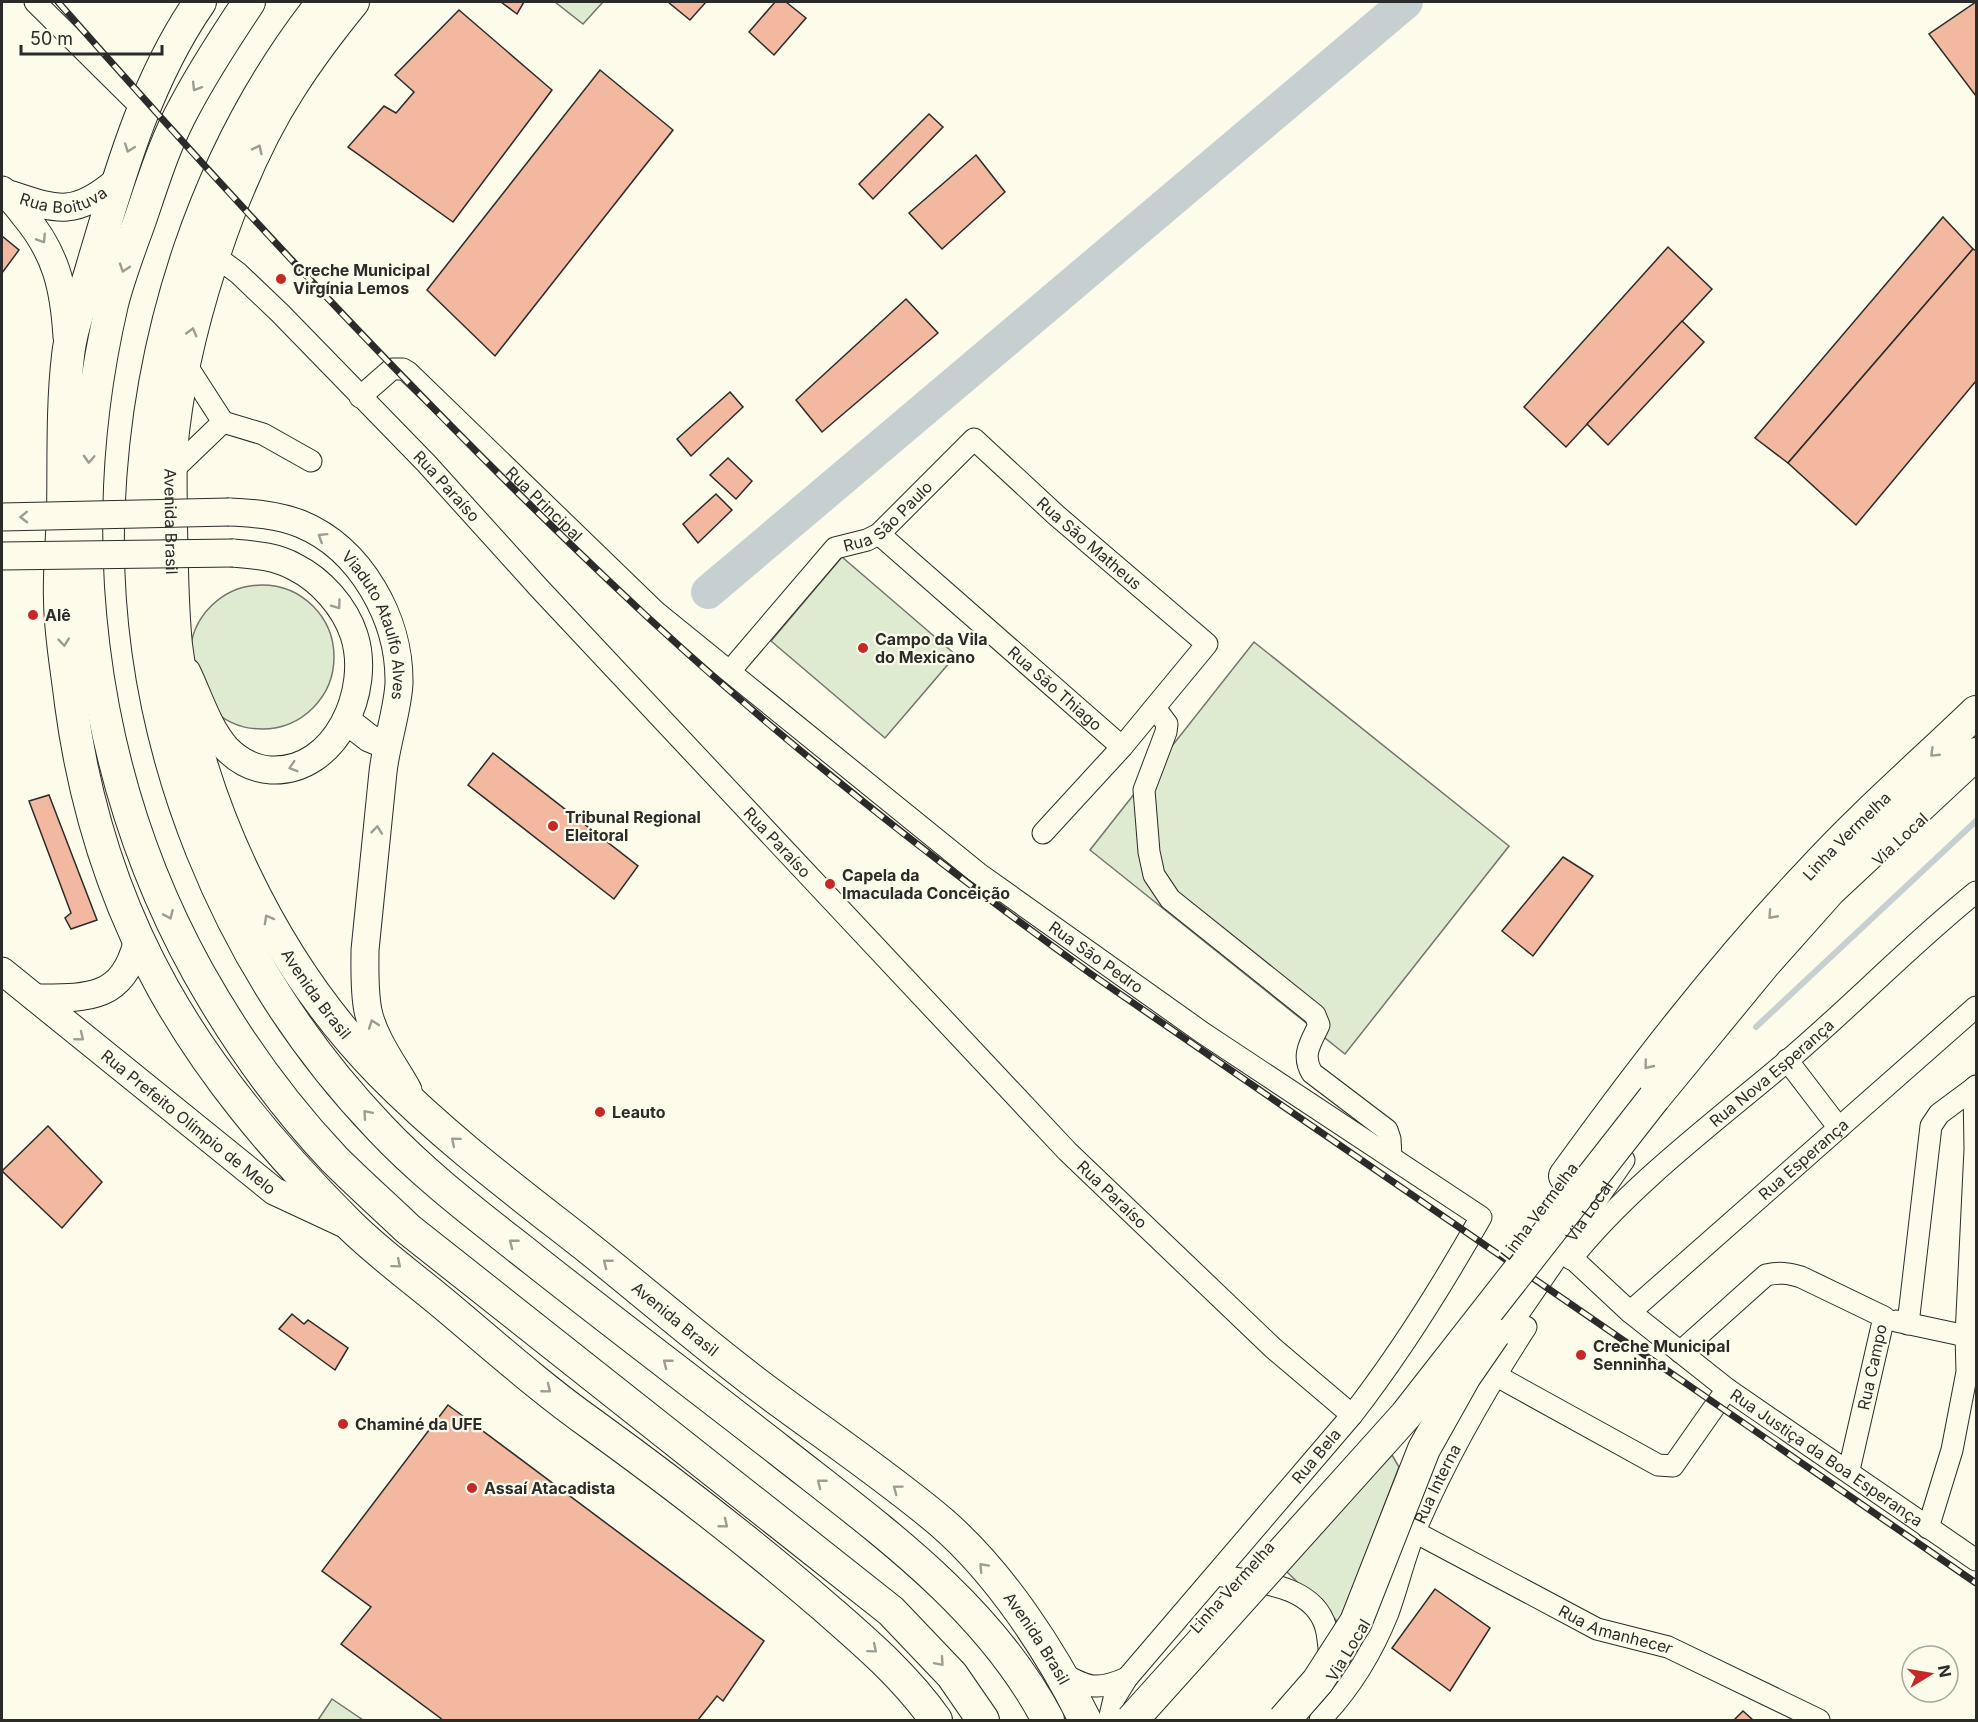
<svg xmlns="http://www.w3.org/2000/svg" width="1978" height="1722" viewBox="0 0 1978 1722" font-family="Inter,sans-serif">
	<rect width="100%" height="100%" fill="#fdfbea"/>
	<!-- green -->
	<g fill="#deebd1" stroke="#74746e" stroke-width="1.5">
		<polygon points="555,2 603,2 583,24"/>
		<polygon points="842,557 956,655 885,738 771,641"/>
		<circle cx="262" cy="657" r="72"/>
		<polygon points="1254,642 1509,846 1345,1054 1090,850"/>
		<polygon points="1392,1455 1399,1467 1339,1623 1285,1570"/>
		<polygon points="332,1699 363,1720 318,1720"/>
	</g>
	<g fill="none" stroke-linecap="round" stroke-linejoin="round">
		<!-- stream -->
		<polyline stroke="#c7d0d0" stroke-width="6" points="1756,1027 1976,821"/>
		<!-- river -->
		<polyline stroke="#c7d0d0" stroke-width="34" points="708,592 1406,2"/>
	</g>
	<!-- building -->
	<g fill="#f2b8a0" stroke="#2b2b2b" stroke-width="1.5">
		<polygon points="501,2 524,2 517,14"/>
		<polygon points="668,2 706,2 690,20"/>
		<polygon points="775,2 786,2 806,18 774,55 749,32"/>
		<polygon points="1976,2 1976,96 1929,34"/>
		<polygon points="459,10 552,90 453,222 348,147 384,106 396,113 414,92 395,75"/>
		<polygon points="600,70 673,130 495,356 427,290"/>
		<polygon points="929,114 943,127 873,199 859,184"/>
		<polygon points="976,155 1005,192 942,249 909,213"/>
		<polygon points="1943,217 1973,249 1788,463 1755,438"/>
		<polygon points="2,236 19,250 2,273"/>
		<polygon points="1668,247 1712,289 1566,447 1524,407"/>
		<polygon points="1973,249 1976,251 1976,381 1856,525 1788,463"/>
		<polygon points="906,299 938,333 822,432 796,400"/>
		<polygon points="1682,321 1704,342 1608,445 1587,424"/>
		<polygon points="730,392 743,407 691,456 677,439"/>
		<polygon points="728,458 752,481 736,499 710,475"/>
		<polygon points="716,494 732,510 698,543 683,524"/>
		<polygon points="493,753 638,866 614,899 468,785"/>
		<polygon points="49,795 97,920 71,929 65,918 71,913 29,801"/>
		<polygon points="1563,857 1593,876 1533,956 1502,931"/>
		<polygon points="48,1126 102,1182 62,1228 2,1171"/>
		<polygon points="292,1314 304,1324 308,1320 348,1348 335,1370 279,1329"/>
		<polygon points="448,1405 764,1641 723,1701 717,1696 698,1720 443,1720 341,1644 371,1607 322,1571"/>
		<polygon points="1435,1589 1490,1628 1450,1691 1392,1648"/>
		<polygon points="1743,1711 1753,1720 1734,1720"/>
	</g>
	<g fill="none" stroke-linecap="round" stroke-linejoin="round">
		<!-- minor casing -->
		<g stroke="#2b2b2b" stroke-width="23">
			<g id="minor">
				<polyline points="35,2 143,109"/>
				<path id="s1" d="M215 256 238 273 280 313 426 463 539 588 1067 1151 1273 1348 1352 1415"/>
				<path id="s2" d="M360 397 392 369H403L408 372 656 612 978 873 1203 1033 1481 1217C1442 1286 1401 1352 1352 1415L1127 1678 1114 1699 1109 1720"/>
				<polyline points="223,422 263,434 311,461"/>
				<polyline points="171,472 223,422 185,363"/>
				<path id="s3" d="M879 534 1122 747"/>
				<path id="s4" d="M730 671 835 548 867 540 879 534 974 439 1056 515 1207 644 1122 747 1043 833"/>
				<path d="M1155 708 1167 724 1166 732 1144 790 1149 852 1154 875 1170 899 1315 1015 1319 1025C1311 1042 1301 1055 1312 1073L1387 1130 1390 1139 1391 1157"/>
				<polyline points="1787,1060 1839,1128"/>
				<path id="s5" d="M1572 1258 1630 1312 1727 1389 1976 1560"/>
				<path id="s6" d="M1571 1259C1628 1187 1716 1121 1786 1062 1851 1007 1910 945 1976 892"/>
				<path id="s7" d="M1630 1312 1976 1007"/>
				<polyline points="1896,1321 1966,1336"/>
				<polyline points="1908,1324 1931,1126 1939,1114 1974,1088"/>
				<path id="s8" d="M1492 1352 1624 1160"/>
				<path d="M1680 1352 1766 1275C1779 1272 1788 1273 1801 1277L1884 1317 1849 1470"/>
				<polyline points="1495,1375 1658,1465 1673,1466 1727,1389"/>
				<polyline points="1928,1528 1952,1450 1967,1372 1966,1336 1975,1149 1974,1088 1976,1086"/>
				<path id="s9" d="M1415 1532 1597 1629 1668 1647 1819 1720"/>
				<path d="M1216 1575C1253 1582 1314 1583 1326 1628 1329 1640 1329 1653 1331 1665"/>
				<path d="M1060 1672C1088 1688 1097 1691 1127 1678"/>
				<path id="s10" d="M1320 1720C1350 1689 1372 1653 1388 1613 1398 1586 1404 1558 1415 1531 1445 1460 1484 1392 1526 1327"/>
			</g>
		</g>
		<!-- major casing -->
		<g stroke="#2b2b2b" stroke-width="29">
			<g id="major">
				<path d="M2 190C10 197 17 206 24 215 56 253 64 287 67 337"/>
				<path id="s11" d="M6 193C57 210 74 218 118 180"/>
				<path id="s12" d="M229 512C254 513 278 515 301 524 361 549 400 619 399 683 398 709 386 744 383 772 377 831 371 891 365 950 365 970 364 991 368 1011 374 1039 394 1065 408 1090"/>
				<path d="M187 672C199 697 208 728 227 749 239 761 254 769 271 770 336 773 372 690 354 635 345 607 321 580 295 567 275 556 255 555 233 553"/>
				<polyline points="346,720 369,738 386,745"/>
				<path id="s13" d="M2 971 274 1191 347 1225"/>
				<path d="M36 998C88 998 122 1000 137 943"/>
			</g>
		</g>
		<!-- highway casing -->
		<g stroke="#2b2b2b" stroke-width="34">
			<g id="highway">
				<path d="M200 2C146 80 120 173 93 264 85 294 71 325 68 356 62 407 64 463 63 514 62 542 59 571 60 599 60 633 67 669 71 704 100 922 195 1071 349 1224 378 1253 413 1278 445 1305 494 1346 542 1389 593 1425 673 1483 751 1543 826 1608 866 1643 905 1676 936 1720"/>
				<path d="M249 2C227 35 204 70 185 106 165 142 153 182 140 220 130 248 119 276 112 304 60 528 86 770 198 972 235 1038 282 1104 334 1159 358 1183 384 1206 408 1229L891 1611 952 1675 983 1720"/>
				<path d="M323 2C206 150 145 339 141 527 137 748 228 969 380 1128 426 1177 481 1218 534 1260 615 1324 697 1386 779 1450 878 1528 988 1605 1048 1720"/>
				<path id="s14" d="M353 2C331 29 309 58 290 88 229 183 180 340 171 452 170 477 171 502 171 527 172 566 172 606 176 645 194 798 273 963 381 1073 444 1137 516 1191 586 1246 644 1292 701 1342 761 1387 821 1432 884 1474 941 1522 1000 1573 1051 1651 1085 1720"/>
				<polyline points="1654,1098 1765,963 1830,890 1976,754"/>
				<path id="s15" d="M1565 1176C1641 1071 1721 967 1810 873 1862 816 1921 765 1976 712"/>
			</g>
		</g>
		<!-- minor -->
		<use href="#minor" stroke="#fdfbea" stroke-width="21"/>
		<!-- major -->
		<use href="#major" stroke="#fdfbea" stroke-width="27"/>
		<!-- highway -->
		<use href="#highway" stroke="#fdfbea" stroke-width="32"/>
		<!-- rail casing -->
		<g stroke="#2b2b2b" stroke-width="7">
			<path id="rail" d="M58 2C234 202 416 398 609 581 759 724 923 853 1091 974L1976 1583"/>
		</g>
		<!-- rail -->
		<use href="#rail" stroke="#fdfbea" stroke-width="4.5" stroke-dasharray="14" stroke-linecap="butt"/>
		<!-- major-bridge casing -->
		<g stroke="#2b2b2b" stroke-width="29" stroke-linecap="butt">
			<g id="major-bridge">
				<polyline points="2,517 229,512"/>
				<polyline points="2,556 233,553"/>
			</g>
		</g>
		<!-- highway-bridge casing -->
		<g stroke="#2b2b2b" stroke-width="34" stroke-linecap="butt">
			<g id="highway-bridge">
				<polyline points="1132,1720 1406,1415 1654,1098"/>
				<polyline points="1284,1720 1318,1681 1356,1622 1424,1449 1465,1376 1494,1334"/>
			</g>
		</g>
		<!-- major-bridge -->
		<use href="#major-bridge" stroke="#fdfbea" stroke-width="27"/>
		<!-- highway-bridge -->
		<use href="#highway-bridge" stroke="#fdfbea" stroke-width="32"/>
	</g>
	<!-- one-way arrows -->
	<defs><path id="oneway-chevron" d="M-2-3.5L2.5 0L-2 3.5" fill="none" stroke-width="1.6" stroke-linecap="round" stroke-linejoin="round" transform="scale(1.5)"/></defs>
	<g stroke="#9e9d94">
		<use href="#oneway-chevron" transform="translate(196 87) rotate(121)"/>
		<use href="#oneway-chevron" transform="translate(129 148) rotate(110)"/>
		<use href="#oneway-chevron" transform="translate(258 149) rotate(-64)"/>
		<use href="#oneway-chevron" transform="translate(42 239) rotate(57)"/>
		<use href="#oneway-chevron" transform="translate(124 268) rotate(108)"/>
		<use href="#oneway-chevron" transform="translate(192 332) rotate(-75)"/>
		<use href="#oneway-chevron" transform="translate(89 459) rotate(93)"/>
		<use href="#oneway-chevron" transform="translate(24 517) rotate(179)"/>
		<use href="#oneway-chevron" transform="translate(322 537) rotate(-148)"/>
		<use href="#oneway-chevron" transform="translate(337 605) rotate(54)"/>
		<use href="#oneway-chevron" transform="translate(64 642) rotate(84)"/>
		<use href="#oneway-chevron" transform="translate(1934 753) rotate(136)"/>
		<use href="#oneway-chevron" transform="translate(293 767) rotate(163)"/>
		<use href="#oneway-chevron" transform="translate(377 830) rotate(-84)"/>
		<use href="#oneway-chevron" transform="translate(169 915) rotate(66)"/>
		<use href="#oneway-chevron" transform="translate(1772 915) rotate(132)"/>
		<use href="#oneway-chevron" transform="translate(268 919) rotate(-119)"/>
		<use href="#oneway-chevron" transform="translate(373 1024) rotate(-110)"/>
		<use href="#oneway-chevron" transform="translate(80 1037) rotate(39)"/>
		<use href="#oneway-chevron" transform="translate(1648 1065) rotate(129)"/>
		<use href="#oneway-chevron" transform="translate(367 1114) rotate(-131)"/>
		<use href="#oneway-chevron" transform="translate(455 1141) rotate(-140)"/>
		<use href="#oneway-chevron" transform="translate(513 1243) rotate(-142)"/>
		<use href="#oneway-chevron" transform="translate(607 1263) rotate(-142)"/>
		<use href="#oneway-chevron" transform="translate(397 1264) rotate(40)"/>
		<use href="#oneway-chevron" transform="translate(667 1363) rotate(-142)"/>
		<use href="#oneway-chevron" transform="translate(547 1389) rotate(39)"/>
		<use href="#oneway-chevron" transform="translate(821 1483) rotate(-142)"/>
		<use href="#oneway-chevron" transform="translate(897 1489) rotate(-143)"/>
		<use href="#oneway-chevron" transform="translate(724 1524) rotate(39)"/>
		<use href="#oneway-chevron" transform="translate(983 1567) rotate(-133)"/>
		<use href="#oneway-chevron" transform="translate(873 1649) rotate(40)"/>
		<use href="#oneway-chevron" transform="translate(940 1662) rotate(49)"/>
	</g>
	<!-- markers -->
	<g fill="#c62828" stroke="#fdfbea" stroke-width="2">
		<circle cx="281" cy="279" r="6"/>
		<circle cx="33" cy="615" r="6"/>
		<circle cx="863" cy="648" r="6"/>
		<circle cx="553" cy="826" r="6"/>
		<circle cx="830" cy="884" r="6"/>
		<circle cx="600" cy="1112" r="6"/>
		<circle cx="1581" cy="1355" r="6"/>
		<circle cx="343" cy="1424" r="6"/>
		<circle cx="472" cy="1488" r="6"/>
	</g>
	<g text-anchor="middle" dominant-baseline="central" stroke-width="4.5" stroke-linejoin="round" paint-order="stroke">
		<!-- street labels -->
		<g font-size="16" fill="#2b2b2b" stroke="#fdfbea">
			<text stroke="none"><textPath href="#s11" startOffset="60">Rua Boituva</textPath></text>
			<text stroke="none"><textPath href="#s1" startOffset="327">Rua Paraíso</textPath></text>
			<text stroke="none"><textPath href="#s2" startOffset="249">Rua Principal</textPath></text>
			<text stroke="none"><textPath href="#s4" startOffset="225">Rua São Paulo</textPath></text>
			<text stroke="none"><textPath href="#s14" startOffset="562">Avenida Brasil</textPath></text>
			<text stroke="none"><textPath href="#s4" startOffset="498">Rua São Matheus</textPath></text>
			<text stroke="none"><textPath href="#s12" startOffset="207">Viaduto Ataulfo Alves</textPath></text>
			<text stroke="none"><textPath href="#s3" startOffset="234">Rua São Thiago</textPath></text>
			<text stroke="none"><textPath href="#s15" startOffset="442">Linha Vermelha</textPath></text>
			<text transform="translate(1900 839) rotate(-43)">Via Local</text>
			<text stroke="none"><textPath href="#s1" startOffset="813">Rua Paraíso</textPath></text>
			<text stroke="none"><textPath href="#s2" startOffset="964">Rua São Pedro</textPath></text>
			<text stroke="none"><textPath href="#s14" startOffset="1066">Avenida Brasil</textPath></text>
			<text stroke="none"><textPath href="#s6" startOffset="274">Rua Nova Esperança</textPath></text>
			<text stroke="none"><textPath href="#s13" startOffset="240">Rua Prefeito Olímpio de Melo</textPath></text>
			<text stroke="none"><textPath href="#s7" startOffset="231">Rua Esperança</textPath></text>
			<text stroke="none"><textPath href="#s1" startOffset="1299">Rua Paraíso</textPath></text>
			<text transform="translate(1539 1211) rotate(-53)">Linha Vermelha</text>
			<text stroke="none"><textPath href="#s8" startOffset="171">Via Local</textPath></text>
			<text stroke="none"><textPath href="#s14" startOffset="1552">Avenida Brasil</textPath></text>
			<text transform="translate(1872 1367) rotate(-78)">Rua Campo</text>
			<text transform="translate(1316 1456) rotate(-50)">Rua Bela</text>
			<text stroke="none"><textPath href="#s5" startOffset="324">Rua Justiça da Boa Esperança</textPath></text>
			<text stroke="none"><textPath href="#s10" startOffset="266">Rua Interna</textPath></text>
			<text transform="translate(1232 1587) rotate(-48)">Linha Vermelha</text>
			<text stroke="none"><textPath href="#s9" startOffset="224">Rua Amanhecer</textPath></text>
			<text stroke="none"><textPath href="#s14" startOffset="2038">Avenida Brasil</textPath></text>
			<text transform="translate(1348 1650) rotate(-59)">Via Local</text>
		</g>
		<!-- poi labels -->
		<g font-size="16" font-weight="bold" fill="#2b2b2b" stroke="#fdfbea" text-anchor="start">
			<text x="293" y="270">Creche Municipal<tspan x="293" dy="18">Virgínia Lemos</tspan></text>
			<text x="45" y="615">Alê</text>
			<text x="875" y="639">Campo da Vila<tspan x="875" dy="18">do Mexicano</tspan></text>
			<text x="565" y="817">Tribunal Regional<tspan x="565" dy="18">Eleitoral</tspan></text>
			<text x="842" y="875">Capela da<tspan x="842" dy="18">Imaculada Conceição</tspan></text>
			<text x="612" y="1112">Leauto</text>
			<text x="1593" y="1346">Creche Municipal<tspan x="1593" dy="18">Senninha</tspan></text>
			<text x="355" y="1424">Chaminé da UFE</text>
			<text x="484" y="1488">Assaí Atacadista</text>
		</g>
	</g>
	<!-- border -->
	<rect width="1978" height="1722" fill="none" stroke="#2b2b2b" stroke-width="6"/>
	<!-- north arrow -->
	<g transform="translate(1930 1674) rotate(79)"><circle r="28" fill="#fdfbea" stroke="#a9a89e" stroke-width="1.5"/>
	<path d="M0-4.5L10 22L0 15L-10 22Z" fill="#c62828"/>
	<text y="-9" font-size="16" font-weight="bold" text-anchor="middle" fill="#2b2b2b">N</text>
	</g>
	<!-- scale -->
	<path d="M21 45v9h141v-9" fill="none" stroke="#2b2b2b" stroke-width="3"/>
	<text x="30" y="45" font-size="18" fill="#2b2b2b" stroke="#fdfbea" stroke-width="4.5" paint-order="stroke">50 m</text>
</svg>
